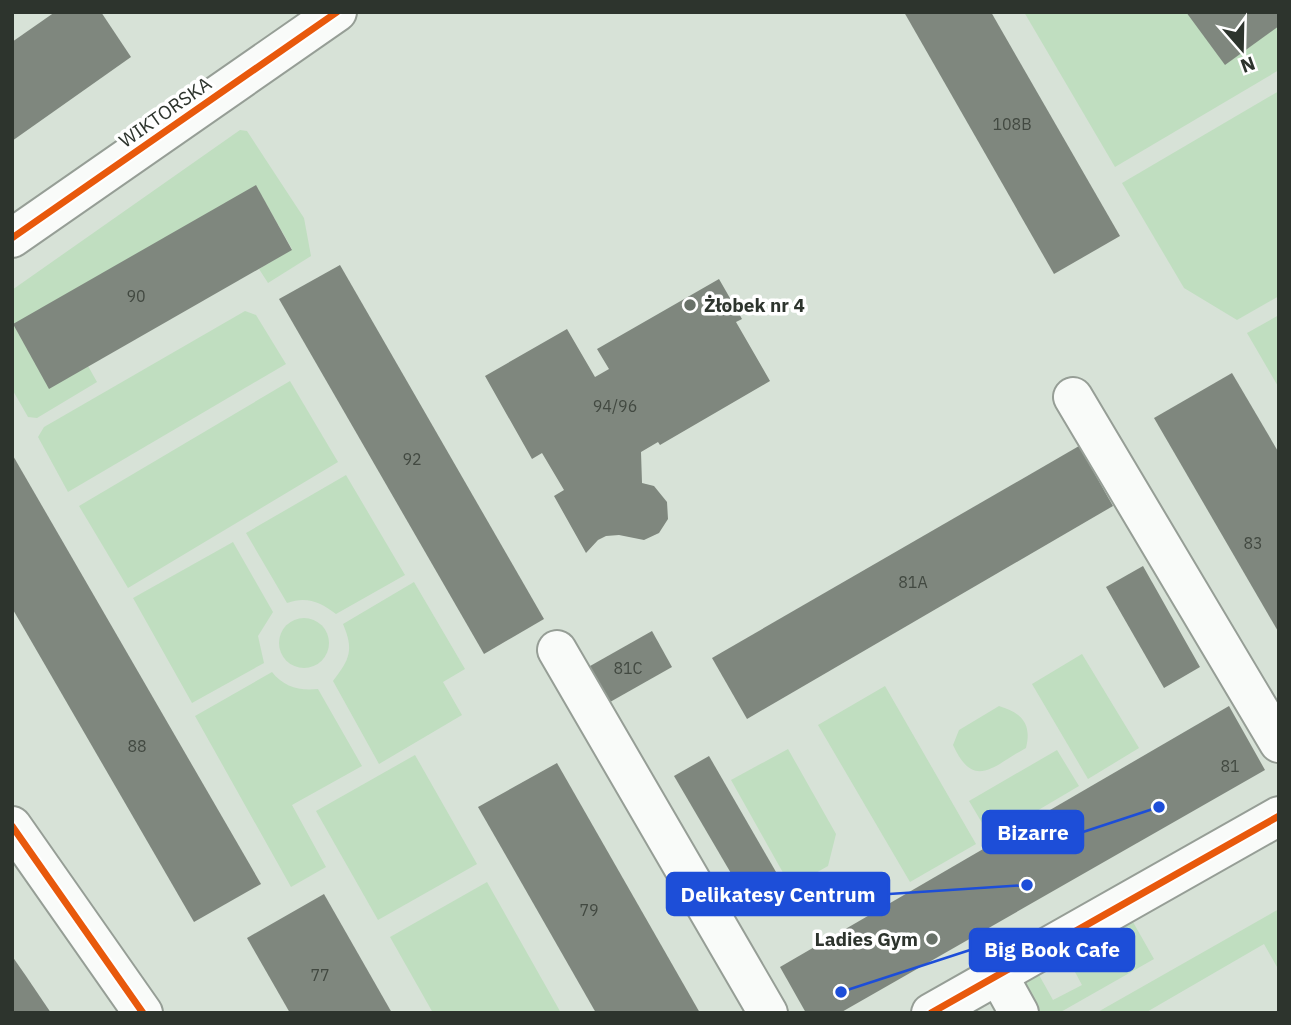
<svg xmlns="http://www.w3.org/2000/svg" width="1291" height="1025" viewBox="0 0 1291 1025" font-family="'IBM Plex Sans',sans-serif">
	<rect width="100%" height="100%" fill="#d7e2d7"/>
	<!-- green -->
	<g fill="#c0dec0">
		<polygon points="1024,12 1279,12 1279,70 1115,167"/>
		<polygon points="1279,91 1279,296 1237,320 1184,288 1122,183"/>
		<polygon points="240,130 247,131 304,218 311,256 268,283 259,269 292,249 256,186 88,366 97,382 37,418 28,417 12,389 12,290"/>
		<polygon points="245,311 256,315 286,364 68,492 38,437 44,427"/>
		<polygon points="1279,315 1279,388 1247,333"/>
		<polygon points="290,381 338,462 128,588 79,506"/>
		<path d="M346 475 405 575 336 614C320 602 307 596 287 603L246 533Z"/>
		<polygon points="233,542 273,612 258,636 264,663 192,703 133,598"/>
		<path d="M414 582 465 669 443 682 462 715 379 764 333 681C350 659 354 650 343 624Z"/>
		<circle cx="304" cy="643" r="25"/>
		<polygon points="1082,654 1139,748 1088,779 1032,684"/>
		<path d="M272 672C284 687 299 691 318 689L362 766 292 805 326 867 291 887 195 716Z"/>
		<polygon points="885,686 976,844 910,882 818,725"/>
		<path d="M999 706C1022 713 1032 724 1026 748 993 766 974 791 953 745L959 730Z"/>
		<polygon points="788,749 836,834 828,866 791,887 731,780"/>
		<polygon points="1057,750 1079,786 991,838 969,801"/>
		<polygon points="415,755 477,864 378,920 316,811"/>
		<polygon points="487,882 561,1013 433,1013 390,937"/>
		<polygon points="1279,909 1279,966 1277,967 1264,944 1145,1013 1096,1013"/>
		<polygon points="1133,922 1154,959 1059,1013 1033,1013 1018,987 1039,975 1053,1000 1082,985 1068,959"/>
	</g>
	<!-- building -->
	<g fill="#7f877e">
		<polygon points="55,12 101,12 131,57 12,141 12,42"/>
		<polygon points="904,12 991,12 1120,236 1054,274"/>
		<polygon points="1186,12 1279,12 1279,26 1225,65"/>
		<polygon points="256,185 292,250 49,389 13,324"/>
		<polygon points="340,265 544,619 484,654 279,299"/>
		<polygon points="719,279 742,319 736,322 770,381 660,445 658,442 641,452 642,483 654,486 667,502 668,519 659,533 644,540 619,535 606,536 598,540 586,553 554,496 564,490 542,453 532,459 485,376 567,329 595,377 609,369 597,349"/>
		<polygon points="1232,373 1279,453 1279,633 1154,418"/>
		<polygon points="1079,446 1113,506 747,719 712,658"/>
		<polygon points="12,454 261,884 194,922 12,608"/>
		<polygon points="1143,566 1200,667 1164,688 1106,587"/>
		<polygon points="652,631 672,667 603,706 583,670"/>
		<polygon points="1229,706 1265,770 840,1013 806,1013 780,967"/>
		<polygon points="709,756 783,884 749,904 674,776"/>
		<polygon points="557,763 700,1013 596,1013 478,807"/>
		<polygon points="324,894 392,1013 290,1013 247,938"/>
		<polygon points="12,956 26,976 51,1013 12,1013"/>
	</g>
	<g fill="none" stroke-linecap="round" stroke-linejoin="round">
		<!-- minor casing -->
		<g stroke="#969e96" stroke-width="42">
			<g id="minor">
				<polyline points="12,238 337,12"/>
				<polyline points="1073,397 1279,743"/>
				<polyline points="557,650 768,1013"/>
				<polyline points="12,826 143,1013"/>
				<polyline points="998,975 1019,1013"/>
				<polyline points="931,1013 1279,816"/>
			</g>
		</g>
		<!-- minor -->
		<use href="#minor" stroke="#f9fbf9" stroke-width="38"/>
		<!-- cycleway casing -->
		<g stroke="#fff" stroke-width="11">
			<g id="cycleway">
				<polyline points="12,238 337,12"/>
				<polyline points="12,826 143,1013"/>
				<polyline points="931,1013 1279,816"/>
			</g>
		</g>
		<!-- cycleway -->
		<use href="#cycleway" stroke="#e8590c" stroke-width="7"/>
	</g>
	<!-- markers -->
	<g fill="#687168" stroke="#fff" stroke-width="2.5">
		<circle cx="690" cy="305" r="7"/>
		<circle cx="932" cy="939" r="7"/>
	</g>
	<g text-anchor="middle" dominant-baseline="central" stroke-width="7" stroke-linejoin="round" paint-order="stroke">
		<!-- number labels -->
		<g font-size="16" fill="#424941">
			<text x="1012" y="124">108B</text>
			<text x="136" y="296">90</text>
			<text x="615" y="406">94/96</text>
			<text x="412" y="459">92</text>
			<text x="1253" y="543">83</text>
			<text x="913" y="582">81A</text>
			<text x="628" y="668">81C</text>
			<text x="137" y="746">88</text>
			<text x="1230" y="766">81</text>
			<text x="589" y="910">79</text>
			<text x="320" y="975">77</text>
		</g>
		<!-- street labels -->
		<g font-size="19" fill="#2d342d" stroke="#fff">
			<text transform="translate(165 112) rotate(-35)">WIKTORSKA</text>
		</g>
		<!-- poi labels -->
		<g font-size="19" font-weight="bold" fill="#2d342d" stroke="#fff" text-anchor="start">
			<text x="704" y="305">Żłobek nr 4</text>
			<text x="918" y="939" text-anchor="end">Ladies Gym</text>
		</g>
	</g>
	<!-- callouts -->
	<path fill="none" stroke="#1d4ed8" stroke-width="2.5" d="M1159 807L1083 832M1027 885L889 894M841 992L970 950"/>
	<g fill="#1d4ed8" stroke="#fff" stroke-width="2.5">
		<circle cx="1159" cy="807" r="7"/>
		<circle cx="1027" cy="885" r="7"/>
		<circle cx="841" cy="992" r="7"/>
	</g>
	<g fill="#1d4ed8" stroke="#1d4ed8" stroke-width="2.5">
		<rect x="983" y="811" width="100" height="42" rx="7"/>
		<rect x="667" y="873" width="222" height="42" rx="7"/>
		<rect x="970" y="929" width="164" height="42" rx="7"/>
	</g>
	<g font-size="21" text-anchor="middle" font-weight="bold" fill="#fff">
		<text x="1033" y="840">Bizarre</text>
		<text x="778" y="902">Delikatesy Centrum</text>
		<text x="1052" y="957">Big Book Cafe</text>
	</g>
	<!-- border -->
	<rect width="1291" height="1025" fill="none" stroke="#2d342d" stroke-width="28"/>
	<!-- north arrow -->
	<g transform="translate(1242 49) rotate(160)" stroke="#ffffff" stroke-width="5" paint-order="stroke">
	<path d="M0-5L12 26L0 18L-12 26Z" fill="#2d342d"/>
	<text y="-10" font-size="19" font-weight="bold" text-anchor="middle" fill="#2d342d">N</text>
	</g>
</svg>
